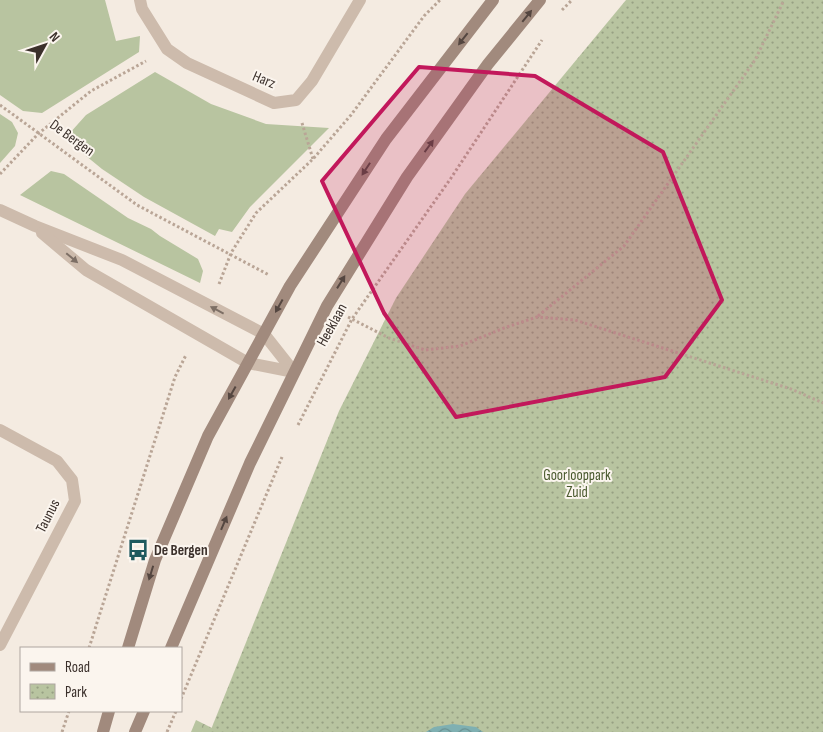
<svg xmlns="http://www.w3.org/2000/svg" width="823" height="732" viewBox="0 0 823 732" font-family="'Sofia Sans Condensed',sans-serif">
	<defs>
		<pattern id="forest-crowns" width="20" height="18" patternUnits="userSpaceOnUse" patternTransform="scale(1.25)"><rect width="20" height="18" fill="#b8c4a0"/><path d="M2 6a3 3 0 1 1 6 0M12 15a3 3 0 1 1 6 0" fill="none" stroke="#97a083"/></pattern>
		<pattern id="park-dots" width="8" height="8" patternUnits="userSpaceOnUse" patternTransform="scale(1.25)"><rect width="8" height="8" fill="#b8c4a0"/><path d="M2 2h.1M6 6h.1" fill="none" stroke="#97a083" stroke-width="1.8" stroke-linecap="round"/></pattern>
		<pattern id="water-waves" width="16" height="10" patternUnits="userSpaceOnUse" patternTransform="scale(1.25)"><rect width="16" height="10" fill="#7fb0b2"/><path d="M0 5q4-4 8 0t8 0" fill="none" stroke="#699091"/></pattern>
	</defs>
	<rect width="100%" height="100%" fill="#f4ebe1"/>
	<!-- grass -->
	<g fill="#b8c4a0">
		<polygon points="0,0 105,0 116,41 140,36 139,52 42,113 23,111 0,95"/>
		<polygon points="155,72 211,104 266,124 329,128 250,207 232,232 219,229 215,236 144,197 102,169 80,151 69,134 86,115"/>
		<polygon points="0,114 12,122 18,133 15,146 0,163"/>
		<polygon points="51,171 64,174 128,218 151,229 160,236 198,259 203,271 200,283 20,195"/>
	</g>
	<!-- forest -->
	<polygon fill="url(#forest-crowns)" points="196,720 220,732 191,732"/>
	<!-- park -->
	<polygon fill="url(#park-dots)" points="626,0 823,0 823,732 210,732 339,411 396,298 465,194"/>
	<!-- water -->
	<polygon fill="url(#water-waves)" points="453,724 476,727 483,732 426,732 434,727"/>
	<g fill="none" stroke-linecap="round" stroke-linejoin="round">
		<!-- path -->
		<g stroke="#b9a596" stroke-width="3" stroke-dasharray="2.5 2.5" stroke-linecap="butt">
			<polyline points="562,10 572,0"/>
			<polyline points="0,105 137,205 269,275"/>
			<polyline points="302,123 313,159"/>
			<polyline points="0,174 38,134 91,91 146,61"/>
			<polyline points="219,284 231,253 256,213 313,159 351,115 424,16 440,0"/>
			<polyline points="538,316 624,246 755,60 784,0"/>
			<polyline points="348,317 389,338 425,350 460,346 504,328 537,317 575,320 791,389 823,403"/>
			<polyline points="298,425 352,319 451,178 542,40"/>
			<polyline points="89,648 175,377 186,355"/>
			<polyline points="181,699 282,457"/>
			<polyline points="62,732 69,711"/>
			<polyline points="167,732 176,711"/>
		</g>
		<!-- street -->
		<g stroke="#cdbbac" stroke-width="12">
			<polyline points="140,0 142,9 167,49 187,63 274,103 296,100 312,81 360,0"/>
			<polyline points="0,210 35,226 122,260 264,334 294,372"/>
			<polyline points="42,233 86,270 248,363 294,372"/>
			<polyline points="0,430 57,461 72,480 75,501 0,645"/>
		</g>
		<!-- secondary -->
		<g stroke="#a18a7d" stroke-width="12">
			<polyline points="128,648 155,560 208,436 290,286 386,139 493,0"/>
			<polyline points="171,648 250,463 327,306 407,177 488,64 540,0"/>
			<polyline points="103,732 109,711"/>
			<polyline points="135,732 144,711"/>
		</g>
	</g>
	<!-- one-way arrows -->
	<defs><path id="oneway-solid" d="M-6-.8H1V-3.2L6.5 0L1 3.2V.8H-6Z" transform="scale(1.25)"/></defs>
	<g fill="#544640">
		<use href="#oneway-solid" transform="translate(527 16) rotate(-51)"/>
		<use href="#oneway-solid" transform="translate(463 39) rotate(128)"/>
		<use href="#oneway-solid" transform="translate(429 146) rotate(-54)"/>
		<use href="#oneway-solid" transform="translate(366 169) rotate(123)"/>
		<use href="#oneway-solid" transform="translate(341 282) rotate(-58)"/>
		<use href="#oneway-solid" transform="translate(279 306) rotate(119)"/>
		<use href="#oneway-solid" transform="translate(232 393) rotate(119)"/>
		<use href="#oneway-solid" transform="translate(224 523) rotate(-67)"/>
		<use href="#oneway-solid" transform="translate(151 573) rotate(107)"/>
	</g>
	<g fill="#7d6f65">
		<use href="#oneway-solid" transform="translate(72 258) rotate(40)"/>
		<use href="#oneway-solid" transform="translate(217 310) rotate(-152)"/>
	</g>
	<!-- marked area -->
	<path fill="#c2185b" fill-opacity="0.2" stroke="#c2185b" stroke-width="4" stroke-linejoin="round" d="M419 67 535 76 663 152 722 300 665 377 456 417 384 313 322 181Z"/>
	<!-- icons -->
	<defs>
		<g id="bus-bare" transform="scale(1.725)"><path d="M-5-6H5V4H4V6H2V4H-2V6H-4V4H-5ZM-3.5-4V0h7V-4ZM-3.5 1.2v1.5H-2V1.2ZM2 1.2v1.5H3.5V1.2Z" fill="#1f5a5e" stroke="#fbf5ee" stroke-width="2.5" paint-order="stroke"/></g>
	</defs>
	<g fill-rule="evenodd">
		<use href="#bus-bare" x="138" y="550"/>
	</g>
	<g text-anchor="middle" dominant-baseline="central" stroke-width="4" stroke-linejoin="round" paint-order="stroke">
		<!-- street labels -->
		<g font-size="15" fill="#3b302b" stroke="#fbf5ee">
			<text transform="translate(264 80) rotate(23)">Harz</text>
			<text transform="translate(72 138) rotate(36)">De Bergen</text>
			<text transform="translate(332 325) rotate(-61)">Heeklaan</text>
			<text transform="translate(48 516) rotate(-63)">Taunus</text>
		</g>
		<!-- park labels -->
		<g font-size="15" fill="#4a5a2e" stroke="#fbf5ee">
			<text x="577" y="475">Goorlooppark<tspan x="577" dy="17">Zuid</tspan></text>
		</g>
		<!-- poi labels -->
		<g font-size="15" font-weight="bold" fill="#3b302b" stroke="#fbf5ee" text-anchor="start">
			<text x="154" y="550">De Bergen</text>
		</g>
	</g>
	<!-- legend -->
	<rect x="20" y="647" width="162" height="65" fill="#fbf5ee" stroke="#aea6a0"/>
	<rect x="30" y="663" width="25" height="8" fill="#a18a7d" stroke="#aea6a0"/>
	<text x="65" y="672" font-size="15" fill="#3b302b">Road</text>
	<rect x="30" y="684" width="25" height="15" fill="url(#park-dots)" stroke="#aea6a0"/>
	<text x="65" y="697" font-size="15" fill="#3b302b">Park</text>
	<!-- north arrow -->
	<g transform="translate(45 45) rotate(50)" stroke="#fbf5ee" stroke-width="4" paint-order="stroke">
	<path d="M0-4L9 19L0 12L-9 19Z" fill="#3b302b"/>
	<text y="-8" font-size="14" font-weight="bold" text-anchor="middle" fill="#3b302b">N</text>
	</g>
</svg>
